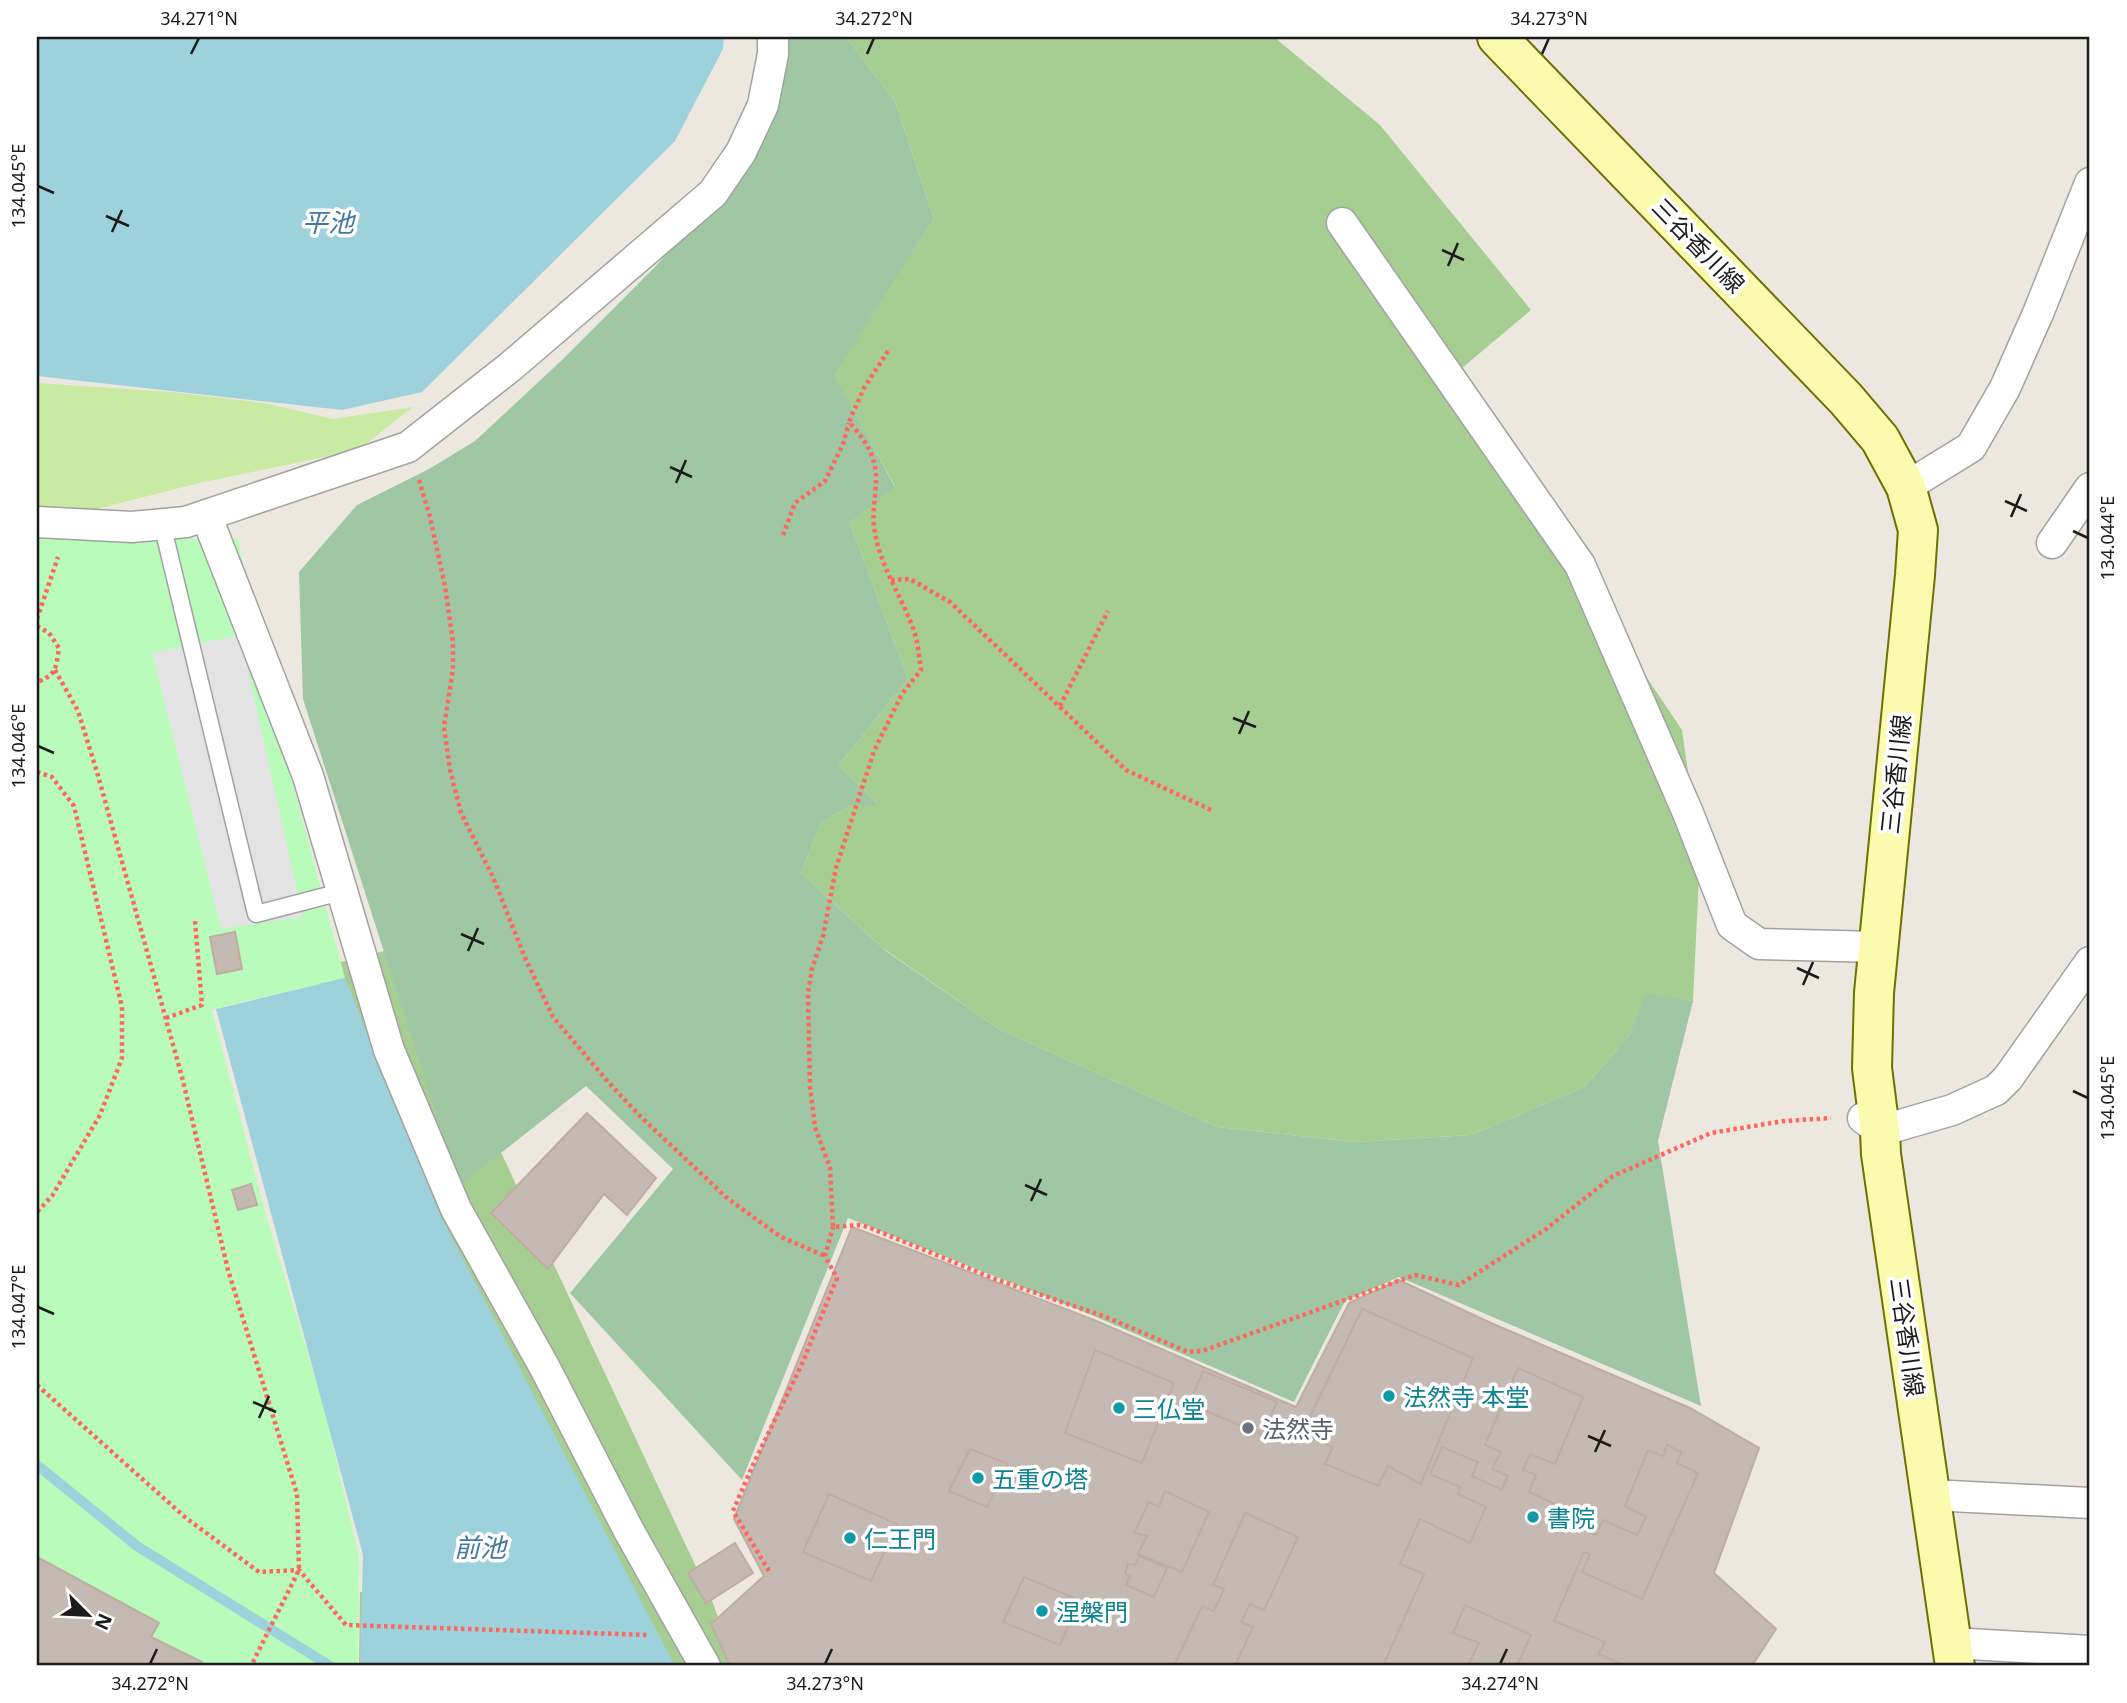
<svg xmlns="http://www.w3.org/2000/svg" width="2127" height="1703" viewBox="0 0 2127 1703" font-family="'Noto Sans','Noto Sans JP',sans-serif">
	<rect width="100%" height="100%" fill="#ede8df"/>
	<!-- grass -->
	<polygon fill="#c9eaa2" points="37,383 172,392 264,403 333,419 413,407 358,450 199,483 81,513 37,511"/>
	<!-- forest -->
	<g fill="#a7ce92">
		<polygon points="846,37 1274,37 1380,125 1531,310 1443,384 1519,487 1682,730 1700,855 1693,1001 1647,994 1629,1036 1584,1087 1471,1135 1354,1142 1217,1127 999,1029 884,949 801,873 821,823 850,806 878,804 839,765 908,679 850,523 895,486 833,375 934,219 895,101"/>
		<polygon points="404,946 713,1603 735,1666 401,1666 359,1663 360,1592 442,1593 317,968"/>
	</g>
	<!-- cemetery -->
	<polygon fill="#9fc7a3" points="780,37 846,37 895,101 934,219 834,375 895,487 850,523 908,679 839,765 879,805 850,806 821,823 801,873 886,951 999,1029 1217,1127 1354,1142 1471,1135 1584,1087 1629,1036 1646,993 1693,1001 1658,1141 1701,1406 1399,1277 1345,1301 1294,1402 1082,1311 848,1218 742,1480 570,1293 673,1169 586,1086 459,1186 303,699 299,572 357,505 429,469 475,441 561,361 655,267 712,202"/>
	<!-- park -->
	<polygon fill="#b8fbba" points="37,537 52,539 238,538 263,673 345,978 229,1005 212,1010 264,1208 323,1404 359,1557 358,1659 356,1666 37,1666"/>
	<!-- parking -->
	<polygon fill="#e3e3e3" points="240,635 303,917 221,929 152,653"/>
	<!-- water -->
	<g fill="#9dd2dd">
		<polygon points="37,37 724,37 723,49 675,141 422,392 342,410 37,376"/>
		<polygon points="345,978 440,1215 675,1666 360,1666 363,1555 216,1009"/>
	</g>
	<g fill="none" stroke-linecap="round" stroke-linejoin="round">
		<!-- stream -->
		<polyline stroke="#9dd2dd" stroke-width="10" points="37,1465 137,1546 330,1666"/>
	</g>
	<!-- building -->
	<g fill="#c4b9b3" stroke="#bfada1" stroke-width="2">
		<polygon points="235,932 242,969 217,974 210,937"/>
		<polygon points="587,1113 656,1178 627,1215 604,1194 548,1269 491,1213"/>
		<polygon points="251,1184 257,1205 238,1210 232,1190"/>
		<polygon points="852,1227 1094,1320 1296,1407 1349,1303 1399,1280 1491,1323 1690,1408 1759,1448 1714,1573 1776,1629 1752,1666 730,1666 711,1624 764,1576 734,1519"/>
		<polygon points="1362,1309 1473,1358 1421,1484 1388,1466 1378,1486 1325,1464 1333,1447 1302,1433"/>
		<polygon points="1095,1350 1174,1383 1142,1463 1065,1433"/>
		<polygon points="1518,1368 1583,1397 1555,1464 1530,1454 1523,1470 1536,1475 1529,1492 1585,1518 1581,1528 1596,1535 1603,1520 1637,1535 1646,1517 1625,1506 1648,1450 1663,1456 1667,1445 1681,1452 1677,1463 1698,1473 1642,1599 1582,1572 1590,1554 1584,1552 1554,1621 1605,1642 1599,1654 1626,1666 1517,1666 1531,1635 1465,1605 1453,1633 1479,1643 1468,1666 1383,1666 1424,1574 1400,1564 1420,1519 1470,1543 1486,1507 1458,1494 1460,1487 1430,1474 1442,1447 1478,1462 1472,1476 1502,1490 1508,1476 1492,1469 1501,1452 1485,1445"/>
		<polygon points="1203,1371 1277,1402 1263,1435 1189,1404"/>
		<polygon points="970,1449 1008,1464 987,1507 949,1491"/>
		<polygon points="1165,1491 1209,1512 1182,1572 1138,1554 1147,1536 1134,1533 1149,1502 1159,1507"/>
		<polygon points="829,1494 897,1524 871,1581 803,1552"/>
		<polygon points="1245,1513 1298,1537 1264,1610 1250,1604 1241,1622 1253,1627 1235,1666 1174,1666 1202,1606 1214,1611 1224,1589 1213,1585"/>
		<polygon points="735,1543 753,1573 706,1603 688,1573"/>
		<polygon points="1139,1556 1167,1568 1154,1597 1126,1585 1130,1576 1125,1574 1128,1564 1135,1565"/>
		<polygon points="37,1557 159,1623 151,1637 202,1662 200,1666 37,1666"/>
		<polygon points="1024,1577 1079,1600 1060,1645 1003,1622"/>
	</g>
	<g fill="none" stroke-linecap="round" stroke-linejoin="round">
		<!-- service casing -->
		<g stroke="#a2a2a2" stroke-width="19">
			<polyline id="service" points="162,524 256,914 341,892"/>
		</g>
		<!-- minor casing -->
		<g stroke="#a2a2a2" stroke-width="33">
			<g id="minor">
				<polyline points="1342,223 1580,565 1688,813 1732,925 1759,944 1879,947"/>
				<polyline points="1906,487 1971,447 2005,388 2039,311 2090,183"/>
				<polyline points="206,515 308,776 389,1050 456,1209 545,1368 629,1531 705,1666"/>
				<polyline points="37,522 132,527 186,522 408,447 510,367 713,193 741,152 763,105 773,54 773,37"/>
				<polyline points="2052,543 2090,488"/>
				<polyline points="1863,1118 1880,1131 1952,1110 1996,1090 2008,1078 2090,962"/>
				<polyline points="1931,1495 2090,1503"/>
				<polyline points="1952,1643 2090,1651"/>
			</g>
		</g>
		<!-- secondary casing -->
		<g stroke="#6c7201" stroke-width="42">
			<polyline id="secondary" points="1497,37 1846,399 1880,439 1906,487 1918,530 1915,575 1874,993 1872,1068 1880,1131 1881,1154 1955,1666"/>
		</g>
		<!-- path -->
		<g stroke="#ff665e" stroke-width="4.5" stroke-dasharray="3.5 3.5" stroke-linecap="butt">
			<path d="M888 351 864 388 849 422C859 433 871 448 874 463 880 484 870 510 875 533 881 567 901 596 913 628 918 641 919 656 921 670L902 694 874 751 836 868 823 936 812 969 808 993 810 1087 815 1127 830 1168 833 1227 859 1225 868 1227 995 1279 1106 1317 1188 1352 1202 1351 1415 1275 1459 1285 1546 1229 1613 1176 1711 1133 1784 1121 1831 1118"/>
			<polyline points="419,480 430,517 445,586 453,642 453,669 444,727 450,770 461,813 493,877 525,958 553,1017 609,1083 640,1116 727,1198 781,1237 825,1256"/>
			<polyline points="783,535 795,503 825,481 843,444 849,423"/>
			<polyline points="891,580 910,579 950,602 1126,770 1211,810"/>
			<polyline points="37,619 58,557"/>
			<path d="M37 626 49 633 59 648C56 667 57 675 37 682"/>
			<polyline points="55,670 78,711 97,772 182,1077 228,1270 297,1494 299,1570 251,1666"/>
			<polyline points="1060,706 1108,611"/>
			<polyline points="37,772 52,777 74,806 122,1007 122,1058 100,1115 52,1196 37,1212"/>
			<polyline points="166,1018 202,1005 195,921"/>
			<polyline points="37,1385 186,1518 259,1572 299,1570 346,1625 650,1635"/>
			<polyline points="769,1571 733,1511 752,1467 801,1366 837,1278 825,1256 833,1227"/>
		</g>
		<!-- service -->
		<use href="#service" stroke="#fff" stroke-width="16"/>
		<!-- minor -->
		<use href="#minor" stroke="#fff" stroke-width="30"/>
		<!-- secondary -->
		<use href="#secondary" stroke="#fbfbaf" stroke-width="38"/>
	</g>
	<!-- ticks -->
	<path fill="none" stroke="#1b1b1b" stroke-width="2.5" d="M191 54 199 38M867 54 874 38M1542 54 1549 38M38 186 54 193M106 216 129 226M112 232 122 210M1442 250 1464 260M1448 266 1458 243M670 467 692 477M676 483 686 460M2005 501 2027 511M2011 517 2021 494M2073 531 2088 538M1233 718 1256 727M1239 734 1249 711M38 746 54 753M461 934 484 944M468 951 478 928M1797 968 1819 978M1803 985 1813 962M2073 1091 2088 1098M1025 1185 1047 1195M1031 1201 1041 1179M38 1307 54 1314M253 1402 276 1412M259 1418 269 1396M1588 1436 1611 1446M1595 1452 1605 1430M150 1664 157 1649M825 1664 832 1649M1500 1664 1507 1649"/>
	<!-- markers -->
	<g fill="#0f9aa8" stroke="#fff" stroke-width="2.5">
		<circle cx="1389" cy="1396" r="7"/>
		<circle cx="1119" cy="1408" r="7"/>
		<circle cx="978" cy="1478" r="7"/>
		<circle cx="1533" cy="1517" r="7"/>
		<circle cx="850" cy="1538" r="7"/>
		<circle cx="1042" cy="1611" r="7"/>
	</g>
	<circle fill="#6b7280" stroke="#fff" stroke-width="2.5" cx="1248" cy="1428" r="7"/>
	<g text-anchor="middle" dominant-baseline="central" stroke-width="7" stroke-linejoin="round" paint-order="stroke">
		<!-- street labels -->
		<g font-size="24" fill="#1b1b1b" stroke="#fff">
			<text transform="translate(1699 245) rotate(46)">三谷香川線</text>
			<text transform="translate(1895 774) rotate(-84)">三谷香川線</text>
			<text transform="translate(1908 1337) rotate(82)">三谷香川線</text>
		</g>
		<!-- culture labels -->
		<g font-size="24" fill="#0d838f" stroke="#fff" text-anchor="start">
			<text x="1403" y="1396">法然寺 本堂</text>
			<text x="1133" y="1408">三仏堂</text>
			<text x="992" y="1478">五重の塔</text>
			<text x="1547" y="1517">書院</text>
			<text x="864" y="1538">仁王門</text>
			<text x="1056" y="1611">涅槃門</text>
		</g>
		<!-- worship labels -->
		<g font-size="24" fill="#5b616d" stroke="#fff" text-anchor="start">
			<text x="1262" y="1428">法然寺</text>
		</g>
		<!-- water labels -->
		<g font-size="26" font-style="italic" fill="#4279a4" stroke="#fff">
			<text x="328" y="222">平池</text>
			<text x="480" y="1547">前池</text>
		</g>
	</g>
	<!-- border -->
	<rect width="2127" height="1703" fill="none" stroke="#ffffff" stroke-width="77"/>
	<!-- north arrow -->
	<g transform="translate(88 1615) rotate(114)" stroke="#ffffff" stroke-width="5" paint-order="stroke">
	<path d="M0-5L12 26L0 18L-12 26Z" fill="#1b1b1b"/>
	<text y="-10" font-size="19" font-weight="bold" text-anchor="middle" fill="#1b1b1b">N</text>
	</g>
	<rect x="38" y="38" width="2050" height="1626" fill="none" stroke="#1b1b1b" stroke-width="2.5"/>
	<g font-size="18" text-anchor="middle" fill="#1b1b1b">
		<text x="199" y="25">34.271°N</text>
		<text x="874" y="25">34.272°N</text>
		<text x="1549" y="25">34.273°N</text>
		<text transform="translate(19 186) rotate(-90)" y="6">134.045°E</text>
		<text transform="translate(2108 538) rotate(-90)" y="6">134.044°E</text>
		<text transform="translate(19 746) rotate(-90)" y="6">134.046°E</text>
		<text transform="translate(2108 1098) rotate(-90)" y="6">134.045°E</text>
		<text transform="translate(19 1307) rotate(-90)" y="6">134.047°E</text>
		<text x="150" y="1690">34.272°N</text>
		<text x="825" y="1690">34.273°N</text>
		<text x="1500" y="1690">34.274°N</text>
	</g>
</svg>
